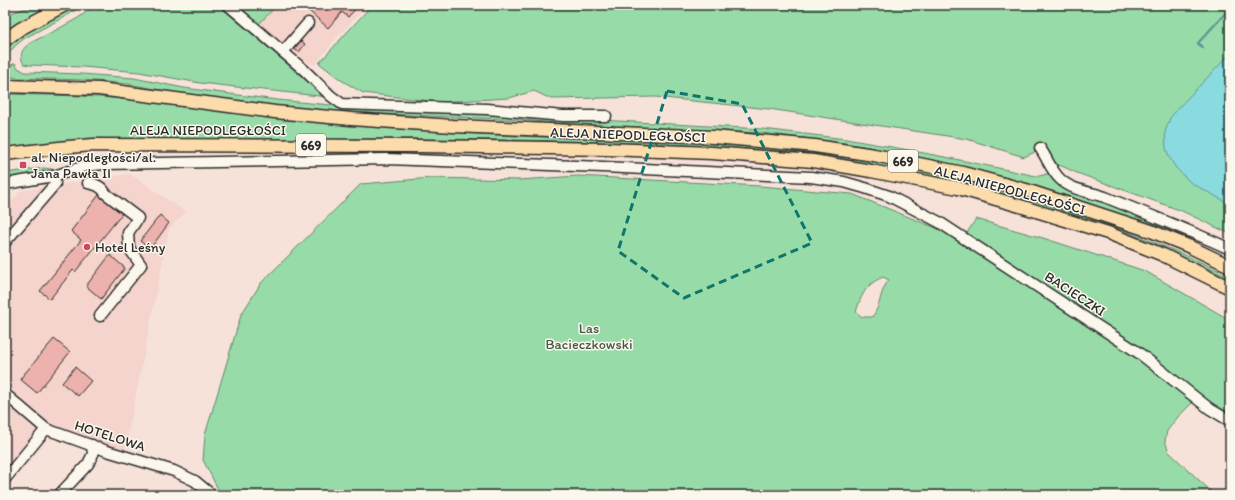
<svg xmlns="http://www.w3.org/2000/svg" width="1235" height="500" viewBox="0 0 1235 500" font-family="Itim,sans-serif">
	<rect width="100%" height="100%" fill="#f7e2d9"/>
	<filter id="ink" filterUnits="userSpaceOnUse"><feTurbulence type="fractalNoise" baseFrequency=".025" numOctaves="2"/><feDisplacementMap in="SourceGraphic" scale="8" xChannelSelector="R" yChannelSelector="G"/><feConvolveMatrix kernelMatrix="1 2 1 2 8 2 1 2 1" color-interpolation-filters="sRGB"/></filter>
	<g filter="url(#ink)">
		<!-- built -->
		<g fill="#f4d4cc">
			<polygon points="277,5 368,5 337,37 315,65 307,62 299,55 298,56 259,24"/>
			<polygon points="130,174 186,212 169,229 123,460 47,437 5,489 5,210 20,191"/>
		</g>
		<!-- green -->
		<g fill="#97dca8" stroke="#61846a" fill-rule="evenodd">
			<polygon points="36,5 49,5 7,31 5,31 5,15"/>
			<path d="M76 5H83L68 15 25 38 16 45 6 56 5 58C5 56 4 54 5 52 10 34 60 16 76 5Z"/>
			<path d="M96 5H218L320 92 328 97 200 83 139 72 83 67 29 65 24 64C18 55 23 48 30 43L60 28 78 18Z"/>
			<polygon points="236,5 277,5 258,25"/>
			<polygon points="372,5 1230,5 1230,234 1182,211 1077,173 1057,164 1042,146 1033,153 1024,157 967,139 769,109 655,97 551,99 534,91 509,98 439,102 363,93 341,80 319,63"/>
			<path d="M15 63 18 68 25 72 82 74 134 78 184 88 277 100 342 106 486 112 563 118 763 129 846 139 903 149 960 160 1036 176C1041 177 1045 173 1050 174L1208 244 1152 225 1151 226 1071 197 1022 182 957 165 901 153 845 143 762 133 563 124 523 120 341 112 276 106 188 95 128 84 84 80 17 78 8 76 5 72V69Z"/>
			<path d="M5 94C36 95 68 95 99 97 157 101 215 111 273 117 331 124 390 127 448 132 552 140 657 138 761 147 815 152 869 160 922 171 939 175 955 177 971 182 1060 205 1148 236 1230 276V279C1180 254 1127 234 1073 216 998 191 921 171 843 160 733 144 622 142 512 140 431 139 349 138 268 141 180 143 93 147 5 150Z"/>
			<polygon points="43,168 52,169 56,172 5,180 5,173"/>
			<path d="M578 176 760 186 852 194 963 239 976 219 1043 238 1145 271 1230 320V414L1200 395 1177 418 1167 431 1165 441 1169 452 1215 495H221L203 460 205 435 241 315 261 283 361 184 431 178 519 180ZM883 277 889 280C879 291 882 305 872 317H862L856 312C862 294 865 285 883 277Z"/>
		</g>
		<!-- water -->
		<polygon fill="#89dbdf" stroke="#639597" points="1230,54 1230,204 1191,183 1176,168 1169,157 1166,148 1165,132 1170,118 1180,106"/>
		<g fill="none" stroke-linecap="round" stroke-linejoin="round">
			<!-- stream -->
			<polyline stroke="#639597" stroke-width="2.5" points="1203,48 1198,43 1230,8"/>
		</g>
		<!-- building -->
		<g fill="#edb2ad" stroke="#2b2b2b">
			<polygon points="312,5 359,5 348,17 342,12 328,28 308,10"/>
			<polygon points="301,41 305,44 299,52 294,49"/>
			<polygon points="99,195 122,214 75,272 73,270 50,299 40,291 81,240 71,231"/>
			<polygon points="160,215 169,223 150,249 140,241"/>
			<polygon points="110,255 125,268 101,299 86,286"/>
			<polygon points="54,339 70,352 37,393 20,379"/>
			<polygon points="75,367 91,381 78,396 62,383"/>
		</g>
		<g fill="none" stroke-linecap="round" stroke-linejoin="round">
			<!-- minor casing -->
			<g stroke="#2b2b2b" stroke-width="13">
				<g id="minor">
					<polyline points="228,5 303,69 331,96 342,104 487,109 563,116 606,116"/>
					<polyline points="283,52 308,23"/>
					<path d="M1040 148C1047 158 1051 170 1060 179 1071 190 1090 192 1105 197 1147 214 1189 230 1230 249"/>
					<path d="M88 183C95 184 102 186 105 193L138 218 128 233 129 248 141 265 100 316"/>
					<polyline points="5,184 54,176 85,166 103,164 387,159 603,167 811,177 844,182 865,188 889,196 939,222 1139,353 1210,409 1230,421"/>
					<polyline points="5,242 55,184 54,176"/>
					<polyline points="5,394 46,429 107,451 174,471 195,481 212,495"/>
					<polyline points="5,479 46,429"/>
					<polyline points="59,495 88,464 93,454 92,445"/>
				</g>
			</g>
			<!-- major casing -->
			<g stroke="#2b2b2b" stroke-width="15">
				<g id="major">
					<polyline points="5,40 20,29 65,5"/>
					<polyline points="5,86 99,89 275,112 351,119 453,126 714,137 815,146 874,155 963,173 1026,190 1151,231 1188,246 1230,266"/>
					<polyline points="5,154 68,147 93,145 421,146 608,149 712,153 813,161 871,171 958,188 1020,206 1108,233 1163,255 1230,288"/>
				</g>
			</g>
			<!-- minor -->
			<use href="#minor" stroke="#fbf7ec" stroke-width="10"/>
			<!-- major -->
			<use href="#major" stroke="#fddcac" stroke-width="12"/>
		</g>
	</g>
	<!-- marked area -->
	<path fill="none" stroke="#0f766e" stroke-width="3" stroke-dasharray="8 5" stroke-linejoin="round" d="M667 91 742 104 812 243 684 298 618 251Z"/>
	<!-- markers -->
	<g fill="#d1495b" stroke="#fbf7ec" stroke-width="1.5">
		<rect x="19" y="161" width="8" height="8" rx="2"/>
		<circle cx="87" cy="247" r="4"/>
	</g>
	<g text-anchor="middle" dominant-baseline="central" stroke-width="3" stroke-linejoin="round" paint-order="stroke">
		<!-- shield labels -->
		<g fill="#fbf7ec" stroke="#696865" stroke-width="1">
			<rect x="296" y="134" width="30" height="22" rx="3"/>
			<rect x="888" y="150" width="30" height="22" rx="3"/>
		</g>
		<g font-size="13" font-weight="bold" fill="#2b2b2b">
			<text x="311" y="145">669</text>
			<text x="903" y="161">669</text>
		</g>
		<!-- street labels -->
		<g font-size="14" fill="#2b2b2b" stroke="#fbf7ec">
			<text x="208" y="130">ALEJA NIEPODLEGŁOŚCI</text>
			<text transform="translate(628 135) rotate(2)">ALEJA NIEPODLEGŁOŚCI</text>
			<text transform="translate(1010 190) rotate(15)">ALEJA NIEPODLEGŁOŚCI</text>
			<text transform="translate(1075 294) rotate(33)">BACIECZKI</text>
			<text transform="translate(110 436) rotate(18)">HOTELOWA</text>
		</g>
		<!-- poi labels -->
		<g font-size="14" fill="#2b2b2b" stroke="#fbf7ec" text-anchor="start">
			<text x="31" y="157">al. Niepodległości/al.<tspan x="31" dy="16">Jana Pawła II</tspan></text>
			<text x="95" y="247">Hotel Leśny</text>
		</g>
		<!-- park labels -->
		<g font-size="14" fill="#46574a" stroke="#fbf7ec">
			<text x="589" y="328">Las<tspan x="589" dy="16">Bacieczkowski</tspan></text>
		</g>
	</g>
	<!-- margin -->
	<rect width="1235" height="500" fill="none" stroke="#fbf7ec" stroke-width="20"/>
	<rect x="10" y="10" width="1215" height="480" fill="none" stroke="#2b2b2b" stroke-width="1.5" filter="url(#ink)"/>
</svg>
